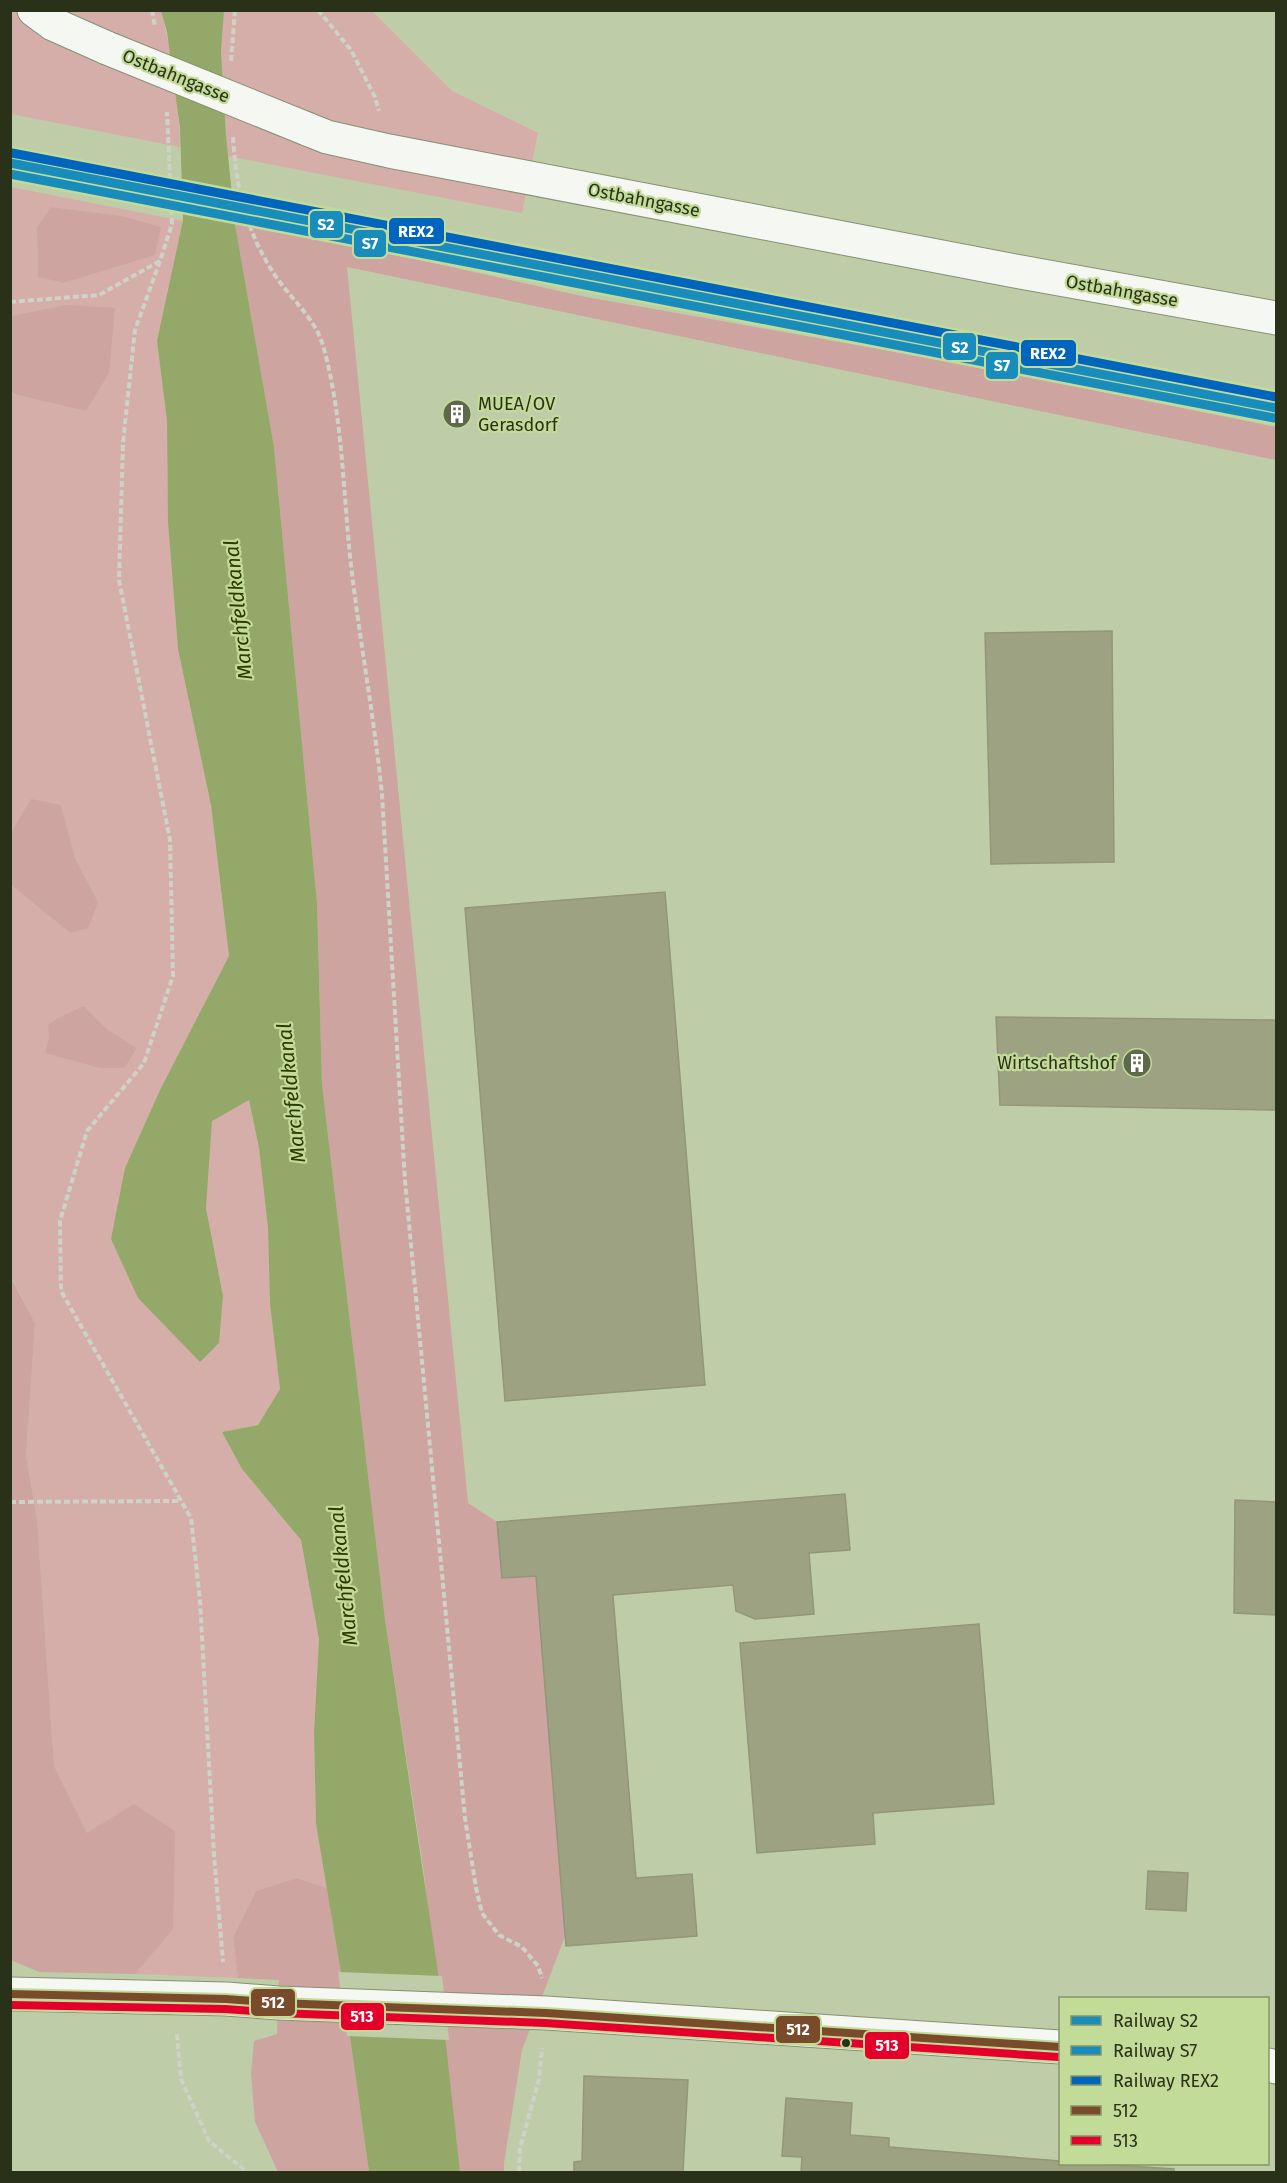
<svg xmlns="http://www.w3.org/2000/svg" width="1287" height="2183" viewBox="0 0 1287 2183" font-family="'Fira Sans',sans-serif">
	<rect width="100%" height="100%" fill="#bfcca8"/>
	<!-- green -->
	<g fill="#d5aea9" fill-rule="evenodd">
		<path d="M10 11H161C172 54 179 102 180 147L11 114Z"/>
		<polygon points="224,11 372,11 452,91 538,133 522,213 227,156 221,51"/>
		<path d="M11 187 183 221 157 341 167 421 168 522 178 649 211 805 229 956 160 1090 125 1168 138 1298 200 1361 219 1343 223 1296 206 1208 212 1120 249 1100 259 1148 268 1228 270 1304 280 1389 258 1425 222 1432 242 1469 301 1540 319 1639 314 1732 316 1824 327 1888 297 1878 256 1891 233 1937 238 1978 135 1974 173 1928 87 1833 54 1766 37 1519 26 1456 35 1323 11 1276V885L70 933 98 902 75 858 61 805 11 833V391L17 395 86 411 65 305 11 316ZM51 207 122 216 160 227 154 255 64 283 38 277 37 227ZM84 1006 108 1030 137 1048 45 1053 49 1037Z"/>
	</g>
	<!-- forest -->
	<g fill="#cda4a0">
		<polygon points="51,207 122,216 161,227 155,255 64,283 38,277 37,227"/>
		<polygon points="235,224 335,241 586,297 969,365 1276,427 1276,460 347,267 468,1503 497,1522 502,1578 536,1576 565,1936 522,2050 504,2163 504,2172 458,2172 424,1873 385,1619 322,1084 317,903 274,447"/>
		<polygon points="65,305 115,308 109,373 86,411 17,395 11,391 11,316"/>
		<polygon points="31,799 61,805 75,858 98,902 88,928 70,933 11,885 11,833"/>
		<polygon points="84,1006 108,1030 137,1048 124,1068 100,1068 45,1053 49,1037 48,1025 58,1018"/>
		<polygon points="10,1276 35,1323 26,1456 37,1519 54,1766 87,1833 134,1804 175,1831 173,1929 135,1974 39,1972 11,1960"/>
		<polygon points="297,1878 327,1888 341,1973 369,2172 278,2172 255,2122 251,2074 254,2041 277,2034 279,1980 238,1978 233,1937 256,1891"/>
	</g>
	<!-- water -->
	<polygon fill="#94a969" points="161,11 224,11 221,51 226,136 235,224 274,447 317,903 322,1084 385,1619 438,1972 460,2172 369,2172 341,1973 316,1824 314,1732 319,1639 301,1540 242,1469 222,1432 258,1425 280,1389 270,1304 268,1228 259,1148 249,1100 212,1121 206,1208 223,1296 219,1343 200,1362 138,1298 111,1239 125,1168 160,1090 229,956 211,805 178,649 168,522 167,421 157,341 183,220 180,128 167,32"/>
	<!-- pier -->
	<polygon fill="#bfcca8" points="338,1972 442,1976 449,2040 347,2036"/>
	<!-- building -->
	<g fill="#9da282" stroke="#92977a" stroke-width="1.5">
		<polygon points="458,401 470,419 456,428 444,410"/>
		<polygon points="1112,631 1114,862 991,864 985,633"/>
		<polygon points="665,892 705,1385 505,1401 465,908"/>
		<polygon points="996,1017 1276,1020 1276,1110 1000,1105"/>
		<polygon points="845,1494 850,1550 809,1553 814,1614 755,1619 736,1611 733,1585 613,1595 636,1878 692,1874 697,1936 566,1946 536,1576 502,1578 497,1522"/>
		<polygon points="1235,1500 1276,1502 1276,1615 1234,1613"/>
		<polygon points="979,1624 994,1804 873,1813 875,1844 757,1853 740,1643"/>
		<polygon points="1148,1871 1188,1873 1186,1911 1146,1909"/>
		<polygon points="584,2076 688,2080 683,2172 574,2172 574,2162 582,2161"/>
		<polygon points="786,2098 852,2103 850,2135 889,2138 889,2147 1060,2161 1060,2164 1099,2164 1174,2169 1174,2172 801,2172 802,2157 782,2156"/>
	</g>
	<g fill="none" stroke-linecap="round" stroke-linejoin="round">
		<!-- minor casing -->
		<g stroke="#869073" stroke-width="35">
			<g id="minor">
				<polyline points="34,10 53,24 107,48"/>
				<polyline points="307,129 327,137 389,151 1015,271 1276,318"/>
			</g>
		</g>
		<!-- tertiary casing -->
		<g stroke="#869073" stroke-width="35">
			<g id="tertiary">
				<polyline points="10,1994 226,1999 278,2003 546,2013 1060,2047"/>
				<polyline points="1268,2065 1276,2067"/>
			</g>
		</g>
		<!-- path -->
		<g stroke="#ced2c7" stroke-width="4" stroke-dasharray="6 3" stroke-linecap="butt">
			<polyline points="152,10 155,27"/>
			<polyline points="318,10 351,50 375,97 379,111"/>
			<polyline points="231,61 235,10"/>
			<path d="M233 137C236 190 248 238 279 281 296 304 317 321 324 349 343 418 343 494 351 565 360 642 374 717 382 794L405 1181 465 1818 476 1888 482 1913 499 1935 522 1947 538 1966 542 1978"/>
			<polyline points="160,261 135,330 123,443 119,580 170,840 173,976 144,1063 87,1131 60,1221 61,1291 191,1518 200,1601 214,1855 223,1962"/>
			<polyline points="10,302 99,295 160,261 172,224 167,112"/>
			<polyline points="10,1502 181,1501"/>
			<polyline points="177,2034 181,2079 209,2141 247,2172"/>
			<polyline points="519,2172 520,2148 539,2079 542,2048"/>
		</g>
		<!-- minor -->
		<use href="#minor" stroke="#f5f7f2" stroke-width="33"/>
		<!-- tertiary -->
		<use href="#tertiary" stroke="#f5f7f2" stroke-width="33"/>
		<!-- minor-bridge casing -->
		<g stroke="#869073" stroke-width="35" stroke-linecap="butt">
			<polyline id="minor-bridge" points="107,48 307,129"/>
		</g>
		<!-- minor-bridge -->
		<use href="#minor-bridge" stroke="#f5f7f2" stroke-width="33"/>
		<!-- bus-1 casing -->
		<g stroke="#c3db99" stroke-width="12">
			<polyline id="bus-1" points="10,1994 226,1999 278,2003 546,2013 1060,2047"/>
		</g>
		<!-- bus-2 casing -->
		<g stroke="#c3db99" stroke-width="12">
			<polyline id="bus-2" points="10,2005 225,2009 278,2013 545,2023 1059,2057"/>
		</g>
		<!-- bus-1 -->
		<use href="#bus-1" stroke="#7a4b2a" stroke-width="8"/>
		<!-- bus-2 -->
		<use href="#bus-2" stroke="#e4002b" stroke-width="8"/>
		<!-- rail-1 casing -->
		<g stroke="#c3db99" stroke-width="14">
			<polyline id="rail-1" points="10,163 1276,408"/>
		</g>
		<!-- rail-2 casing -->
		<g stroke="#c3db99" stroke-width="14">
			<polyline id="rail-2" points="10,174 1274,418"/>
		</g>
		<!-- rail-3 casing -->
		<g stroke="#c3db99" stroke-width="14">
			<polyline id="rail-3" points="12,153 1276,397"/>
		</g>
		<!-- rail-1 -->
		<use href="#rail-1" stroke="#188dbc" stroke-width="9"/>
		<!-- rail-2 -->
		<use href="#rail-2" stroke="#188dbc" stroke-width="9"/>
		<!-- rail-3 -->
		<use href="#rail-3" stroke="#0065bd" stroke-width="9"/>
	</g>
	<!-- icons -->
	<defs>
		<g id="building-disc" transform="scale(1.5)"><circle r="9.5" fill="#5e684a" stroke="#c3db99"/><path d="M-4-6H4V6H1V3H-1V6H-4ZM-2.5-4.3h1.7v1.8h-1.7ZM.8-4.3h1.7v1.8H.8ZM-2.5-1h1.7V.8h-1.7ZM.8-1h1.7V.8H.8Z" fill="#fff"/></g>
	</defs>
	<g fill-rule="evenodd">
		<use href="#building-disc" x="457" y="414"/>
		<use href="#building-disc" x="1137" y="1063"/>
	</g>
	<!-- markers -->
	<circle fill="#293218" stroke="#c3db99" stroke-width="2" cx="846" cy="2043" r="5"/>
	<g text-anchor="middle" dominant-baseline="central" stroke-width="4.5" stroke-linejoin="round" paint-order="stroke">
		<!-- street labels -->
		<g font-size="18" fill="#293218" stroke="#c3db99">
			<text transform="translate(176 76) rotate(22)">Ostbahngasse</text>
			<text transform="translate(644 200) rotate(11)">Ostbahngasse</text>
			<text transform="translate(1122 291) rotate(10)">Ostbahngasse</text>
		</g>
		<!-- poi labels -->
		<g font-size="18" fill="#293218" stroke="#c3db99" text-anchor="start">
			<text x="478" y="404">MUEA/OV<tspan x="478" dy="21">Gerasdorf</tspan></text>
			<text x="1116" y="1063" text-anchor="end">Wirtschaftshof</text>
		</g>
		<!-- water labels -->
		<g font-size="20" font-style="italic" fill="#2c3b00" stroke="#c3db99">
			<text transform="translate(238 610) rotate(-96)">Marchfeldkanal</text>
			<text transform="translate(291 1093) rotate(-96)">Marchfeldkanal</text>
			<text transform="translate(343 1576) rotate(-96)">Marchfeldkanal</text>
		</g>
	</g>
	<g stroke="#c3db99" stroke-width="2">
		<rect x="309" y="210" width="35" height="29" rx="6" fill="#188dbc"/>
		<rect x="388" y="217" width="57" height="28" rx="6" fill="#0065bd"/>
		<rect x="353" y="229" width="34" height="29" rx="6" fill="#188dbc"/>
		<rect x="942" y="332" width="35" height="29" rx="6" fill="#188dbc"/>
		<rect x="1020" y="339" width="57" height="28" rx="6" fill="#0065bd"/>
		<rect x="985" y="351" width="34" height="29" rx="6" fill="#188dbc"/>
		<rect x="250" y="1988" width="46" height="29" rx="6" fill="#7a4b2a"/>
		<rect x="340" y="2002" width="45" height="29" rx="6" fill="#e4002b"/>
		<rect x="775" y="2015" width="46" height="29" rx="6" fill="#7a4b2a"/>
		<rect x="864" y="2031" width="46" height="29" rx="6" fill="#e4002b"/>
	</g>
	<g font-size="16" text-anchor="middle" font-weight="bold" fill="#fff">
		<text x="326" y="230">S2</text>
		<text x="416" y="237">REX2</text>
		<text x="370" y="249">S7</text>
		<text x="960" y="353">S2</text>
		<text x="1048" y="359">REX2</text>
		<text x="1002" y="371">S7</text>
		<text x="273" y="2008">512</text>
		<text x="362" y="2022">513</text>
		<text x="798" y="2035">512</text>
		<text x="887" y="2051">513</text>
	</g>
	<!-- border -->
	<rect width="1287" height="2183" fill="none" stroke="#293218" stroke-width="24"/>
	<!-- legend -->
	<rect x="1059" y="1997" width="210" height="168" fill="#c3db99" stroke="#859765" stroke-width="1.5"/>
	<rect x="1071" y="2016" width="30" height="9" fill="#188dbc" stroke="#859765" stroke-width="1.5"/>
	<text x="1113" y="2027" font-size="18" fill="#293218">Railway S2</text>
	<rect x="1071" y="2046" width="30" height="9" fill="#188dbc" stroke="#859765" stroke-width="1.5"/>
	<text x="1113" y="2057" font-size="18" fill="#293218">Railway S7</text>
	<rect x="1071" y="2076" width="30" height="9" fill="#0065bd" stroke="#859765" stroke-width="1.5"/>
	<text x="1113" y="2087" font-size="18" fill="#293218">Railway REX2</text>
	<rect x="1071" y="2106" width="30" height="9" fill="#7a4b2a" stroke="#859765" stroke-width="1.5"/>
	<text x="1113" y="2117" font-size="18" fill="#293218">512</text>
	<rect x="1071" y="2136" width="30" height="9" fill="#e4002b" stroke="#859765" stroke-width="1.5"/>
	<text x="1113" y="2147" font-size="18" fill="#293218">513</text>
</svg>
